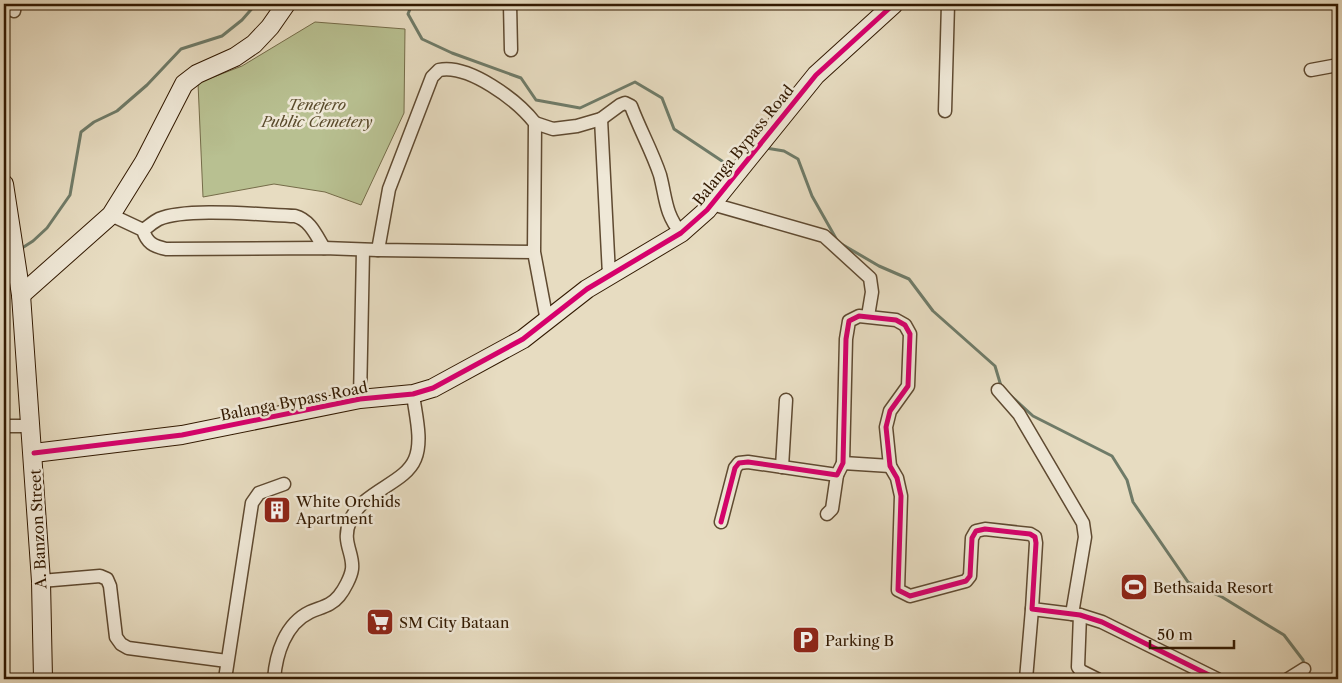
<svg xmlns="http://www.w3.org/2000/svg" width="1342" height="683" viewBox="0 0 1342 683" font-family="'Libre Caslon Text',serif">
	<rect width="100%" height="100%" fill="#e7dcc1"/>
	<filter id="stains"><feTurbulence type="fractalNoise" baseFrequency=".004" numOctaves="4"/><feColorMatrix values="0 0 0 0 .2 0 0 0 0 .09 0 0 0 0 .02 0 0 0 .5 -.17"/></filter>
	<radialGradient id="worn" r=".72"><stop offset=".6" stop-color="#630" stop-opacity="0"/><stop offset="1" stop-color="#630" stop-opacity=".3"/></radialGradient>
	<!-- green -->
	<polygon fill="#b8c091" stroke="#756c49" points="315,22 405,29 404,113 361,205 325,192 274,184 203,197 198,83 242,66"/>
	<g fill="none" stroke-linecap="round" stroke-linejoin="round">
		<!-- stream -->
		<g stroke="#6f7b68" stroke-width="3">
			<polyline points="412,4 408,14 422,39 452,53 521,78 536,100 580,108 635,82 662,98 674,129 722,161"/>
			<polyline points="766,148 784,151 798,159 812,196 838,242 879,266 909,279 933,311 995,366 1001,386"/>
			<polyline points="19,250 33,241 47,228 70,195 81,132 94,122 117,111 147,85 181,49 222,36 242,20 256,4"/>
			<polyline points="1011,396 1033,416 1112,456 1127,480 1133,502 1188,582 1222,597 1284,635 1303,660 1304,665"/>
			<polyline points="1305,671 1306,679"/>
		</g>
		<!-- street casing -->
		<g stroke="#5f4a31" stroke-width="15">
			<g id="street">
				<polyline points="510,4 511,50"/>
				<polyline points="14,11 15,4"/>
				<polyline points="1311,70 1338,65"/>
				<polyline points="945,111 948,4"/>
				<polyline points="601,119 609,275"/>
				<path d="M535 123 553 129 577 126 601 119 620 105 625 103 631 106C640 130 652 151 660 175 666 198 665 214 681 233"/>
				<polyline points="712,204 824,236 870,278 872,292 868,316"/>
				<path d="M111 215 143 230C147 243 153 246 166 249L324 248 378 250"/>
				<path d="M143 230C148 227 153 222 159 219 187 207 262 215 295 216 310 220 316 235 324 248"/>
				<path d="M534 252 378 250 389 189 432 77 439 70C469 64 517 100 535 123L534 252 547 321"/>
				<polyline points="998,390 1019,414 1083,523 1085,537 1072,614"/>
				<polyline points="360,399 363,250"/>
				<polyline points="4,426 29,426"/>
				<polyline points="843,463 890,466"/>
				<polyline points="782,467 786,400"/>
				<polyline points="827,514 832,509 837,475"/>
				<polyline points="721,522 735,468 739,463 748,462 837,475 843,463 846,339 849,321 859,316 896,320 905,325 910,334 908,386 890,411 886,427 890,466 897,478 901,496 898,590 910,596 966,581 970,576 972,538 976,531 985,529 1030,534 1035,537 1036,543 1032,609 1080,615 1102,622 1217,679"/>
				<polyline points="41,581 100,576 107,579 110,586 116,637 121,644 128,648 227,661"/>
				<polyline points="1080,615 1078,667 1081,671 1097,679"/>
				<polyline points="225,679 252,503 259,493 284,484"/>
				<path d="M274 679C276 654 285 624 310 612 321 607 331 606 339 596 344 590 351 577 352 569 354 553 341 542 350 521 362 491 405 484 415 459 423 440 415 413 413 394"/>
				<polyline points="1026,679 1032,609"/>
				<polyline points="1288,679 1304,669"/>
			</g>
		</g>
		<!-- secondary casing -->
		<g stroke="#321901" stroke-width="20">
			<g id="secondary">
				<polyline points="4,184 21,295 41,581 43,679"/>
				<polyline points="21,295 111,215 144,162 184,84 197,74 235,57 254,44 270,27 286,4"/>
				<polyline points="34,453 182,435 360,399 413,394 433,388 523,339 587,289 681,233 707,210 816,75 894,4"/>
			</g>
		</g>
		<!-- street -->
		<use href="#street" stroke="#efe8d7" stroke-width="12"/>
		<!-- secondary -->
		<use href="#secondary" stroke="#efe8d7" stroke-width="18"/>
		<!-- cycleway casing -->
		<g stroke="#efe8d7" stroke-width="8">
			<g id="cycleway">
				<polyline points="34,453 182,435 360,399 413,394 433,388 523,339 587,289 681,233 707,210 816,75 894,4"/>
				<polyline points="721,522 735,468 739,463 748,462 837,475 843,463 846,339 849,321 859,316 896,320 905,325 910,334 908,386 890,411 886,427 890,466 897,478 901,496 898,590 910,596 966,581 970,576 972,538 976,531 985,529 1030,534 1035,537 1036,543 1032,609 1080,615 1102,622 1217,679"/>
			</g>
		</g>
		<!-- cycleway -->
		<use href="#cycleway" stroke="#d6006c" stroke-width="5"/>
	</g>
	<!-- icons -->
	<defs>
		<g id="building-square" transform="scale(1.4375)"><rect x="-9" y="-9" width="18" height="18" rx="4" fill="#8f2418" stroke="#efe8d7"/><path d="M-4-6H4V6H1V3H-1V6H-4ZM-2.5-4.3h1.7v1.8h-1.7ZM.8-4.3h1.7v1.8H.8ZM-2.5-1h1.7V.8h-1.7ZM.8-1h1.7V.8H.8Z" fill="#fff"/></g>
		<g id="stadium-square" transform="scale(1.4375)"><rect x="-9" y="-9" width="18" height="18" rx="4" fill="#8f2418" stroke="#efe8d7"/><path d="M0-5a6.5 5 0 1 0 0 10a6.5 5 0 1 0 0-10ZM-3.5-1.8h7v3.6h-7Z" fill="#fff"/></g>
		<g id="supermarket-square" transform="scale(1.4375)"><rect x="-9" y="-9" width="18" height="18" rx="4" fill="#8f2418" stroke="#efe8d7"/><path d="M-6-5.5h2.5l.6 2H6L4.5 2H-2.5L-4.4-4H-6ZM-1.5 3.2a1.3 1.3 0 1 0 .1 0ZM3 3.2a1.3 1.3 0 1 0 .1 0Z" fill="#fff"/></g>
		<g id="parking-square" transform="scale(1.4375)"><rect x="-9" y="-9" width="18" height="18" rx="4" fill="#8f2418" stroke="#efe8d7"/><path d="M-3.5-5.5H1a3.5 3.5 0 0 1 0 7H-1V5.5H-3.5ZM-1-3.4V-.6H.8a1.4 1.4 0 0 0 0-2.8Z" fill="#fff"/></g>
	</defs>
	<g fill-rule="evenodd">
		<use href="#building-square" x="277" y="510"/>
		<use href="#stadium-square" x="1134" y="587"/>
		<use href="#supermarket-square" x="380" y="622"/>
		<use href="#parking-square" x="806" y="640"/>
	</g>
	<g text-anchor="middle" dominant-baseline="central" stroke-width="5" stroke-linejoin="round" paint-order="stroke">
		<!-- park labels -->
		<g font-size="15" font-style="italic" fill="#5a4b2c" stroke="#efe8d7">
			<text x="317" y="104">Tenejero<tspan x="317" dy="17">Public Cemetery</tspan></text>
		</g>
		<!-- street labels -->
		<g font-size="15" fill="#321901" stroke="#efe8d7">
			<text transform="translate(743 145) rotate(-51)">Balanga Bypass Road</text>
			<text transform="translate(294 401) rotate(-11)">Balanga Bypass Road</text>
			<text transform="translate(38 529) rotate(-93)">A. Banzon Street</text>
		</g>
		<!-- poi labels -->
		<g font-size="15" fill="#321901" stroke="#efe8d7" text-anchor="start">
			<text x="296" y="501">White Orchids<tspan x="296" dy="17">Apartment</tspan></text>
			<text x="1153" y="587">Bethsaida Resort</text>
			<text x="399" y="622">SM City Bataan</text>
			<text x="825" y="640">Parking B</text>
		</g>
	</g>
	<!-- margin -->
	<rect width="1342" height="683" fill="none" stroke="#e7dcc1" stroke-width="20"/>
	<rect x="5" y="5" width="1332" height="673" fill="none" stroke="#321901" stroke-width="2.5"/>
	<rect x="10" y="10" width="1322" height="663" fill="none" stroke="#321901"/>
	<!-- scale -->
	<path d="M1150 640v8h84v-8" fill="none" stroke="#321901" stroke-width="2.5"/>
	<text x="1157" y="640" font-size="15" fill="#321901" stroke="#efe8d7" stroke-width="4" paint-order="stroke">50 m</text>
	<rect width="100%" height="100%" filter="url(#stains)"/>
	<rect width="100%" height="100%" fill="url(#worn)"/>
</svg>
